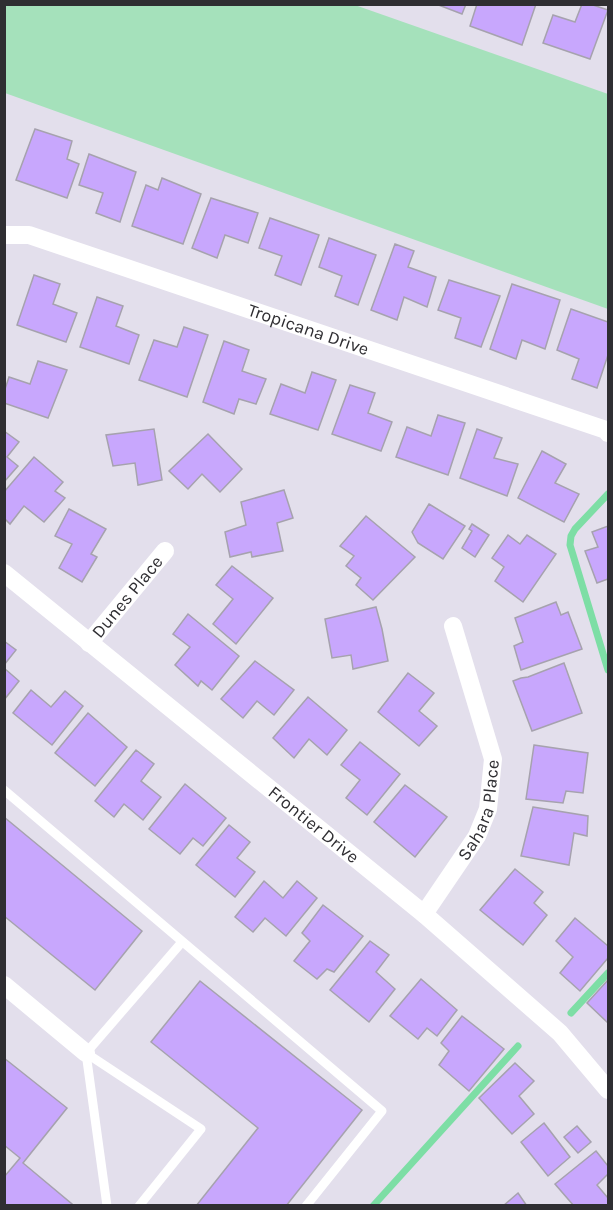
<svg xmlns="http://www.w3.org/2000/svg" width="613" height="1210" viewBox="0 0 613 1210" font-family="Karla,sans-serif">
	<rect width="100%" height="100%" fill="#e3dfec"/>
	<!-- green -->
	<polygon fill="#a5e1bb" points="352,4 608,94 608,309 5,93 6,5"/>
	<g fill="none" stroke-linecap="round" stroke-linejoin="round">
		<!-- stream -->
		<g stroke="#7ddea5" stroke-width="7">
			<polyline points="608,494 575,529 571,536 570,545 608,670"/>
			<polyline points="571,1013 608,973"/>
			<polyline points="373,1206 518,1046"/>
		</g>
	</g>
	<!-- building -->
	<g fill="#c8a7fd" stroke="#a6a2ae" stroke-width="1.5">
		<polygon points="436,4 466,4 462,14"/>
		<polygon points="477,4 536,4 522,45 470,26"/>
		<polygon points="582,4 590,4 608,10 590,59 543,43 553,15 575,22"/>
		<polygon points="35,129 72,141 67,159 79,164 67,198 16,180"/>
		<polygon points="89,154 136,172 120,222 96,213 103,193 79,185"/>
		<polygon points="162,178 201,194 183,244 132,226 146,185 158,190"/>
		<polygon points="211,198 258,213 248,243 225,235 217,258 192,248"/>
		<polygon points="270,218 319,235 301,285 275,275 282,256 259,248"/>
		<polygon points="329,238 376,255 358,305 335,296 342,276 319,267"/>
		<polygon points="395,244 414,251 408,267 436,277 427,307 404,297 397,320 371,310"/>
		<polygon points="34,275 60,284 53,304 77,313 66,342 17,325"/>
		<polygon points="449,280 500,296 481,347 455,338 461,318 438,310"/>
		<polygon points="512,284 560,300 545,349 522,340 516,359 490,349"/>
		<polygon points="97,297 123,306 116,326 139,335 129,364 80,347"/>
		<polygon points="571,309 608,322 608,355 597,388 572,379 579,359 557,350"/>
		<polygon points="184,327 208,335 187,397 139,380 154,340 177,347"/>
		<polygon points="224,341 249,350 242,371 266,379 256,404 239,399 234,414 203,402"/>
		<polygon points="38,361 67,370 48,418 4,403 4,392 9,377 30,384"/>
		<polygon points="312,372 336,380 318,430 270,414 281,384 305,393"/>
		<polygon points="350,385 375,393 368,413 392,422 381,451 332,434"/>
		<polygon points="438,415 465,423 448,475 396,457 407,427 431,436"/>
		<polygon points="154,429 162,480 138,485 135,463 113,466 106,435"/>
		<polygon points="477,429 502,438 494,458 518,464 507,496 460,478"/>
		<polygon points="4,431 19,442 7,457 18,466 4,482"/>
		<polygon points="208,434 242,469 220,492 202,474 188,489 169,471"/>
		<polygon points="542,451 566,464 555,483 579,494 564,522 518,498"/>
		<polygon points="34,457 63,482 55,491 65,498 44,522 24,506 10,524 4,518 4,492"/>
		<polygon points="284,490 293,518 277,523 283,551 252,557 251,552 230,557 225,532 246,525 241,502"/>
		<polygon points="429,504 465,526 443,559 418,543 412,532"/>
		<polygon points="69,509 106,529 91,554 97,557 82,582 59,568 72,544 55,536"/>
		<polygon points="366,516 415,557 373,600 356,585 361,578 346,566 354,556 340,546"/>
		<polygon points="472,524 489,535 475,557 462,548 472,531 469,529"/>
		<polygon points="608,526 608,579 597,583 585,551 598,547 592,532"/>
		<polygon points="508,535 520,544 527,535 556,554 523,602 495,581 504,567 492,558"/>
		<polygon points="232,566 273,598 236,644 213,624 233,599 216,585"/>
		<polygon points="556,602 561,615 568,612 582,649 521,670 514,646 523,642 515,618"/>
		<polygon points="376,607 382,629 388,661 353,669 351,655 332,658 325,619"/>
		<polygon points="188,614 239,656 212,690 201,681 198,686 175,665 190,647 173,634"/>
		<polygon points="4,641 16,650 4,665"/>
		<polygon points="255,661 294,690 274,715 257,701 243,718 221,699"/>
		<polygon points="564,663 582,713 532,731 513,681 521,678 528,677"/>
		<polygon points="4,668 19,681 4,700"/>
		<polygon points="408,673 434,693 419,711 437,726 419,746 378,712"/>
		<polygon points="31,690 51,707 65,691 83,706 52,745 13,713"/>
		<polygon points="308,697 347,730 327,755 309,739 294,758 273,738"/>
		<polygon points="88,713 127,747 95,786 55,753"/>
		<polygon points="360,742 400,774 367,815 346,798 360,780 341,765"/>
		<polygon points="534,745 588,753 583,793 566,791 563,803 526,799"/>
		<polygon points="136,750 154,764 141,781 161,797 143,820 124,804 114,817 95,801"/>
		<polygon points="185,784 226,818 203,846 193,838 180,854 149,829"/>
		<polygon points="405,785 447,817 415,857 374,822"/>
		<polygon points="533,807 588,816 587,836 574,833 569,865 521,856"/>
		<polygon points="4,817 142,931 95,990 4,916"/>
		<polygon points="229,825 250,842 237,858 255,872 235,897 196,865"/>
		<polygon points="515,869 543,892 534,903 547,915 523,945 480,910"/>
		<polygon points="264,881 283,898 297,881 317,898 286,936 265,918 253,932 235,917"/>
		<polygon points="323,905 363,936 334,972 327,969 317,979 294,961 310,941 302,933"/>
		<polygon points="575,918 608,946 608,958 580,991 560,973 573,957 556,941"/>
		<polygon points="370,941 389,955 376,972 395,989 369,1022 330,990"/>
		<polygon points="421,979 457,1010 437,1036 427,1028 418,1039 390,1016"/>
		<polygon points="608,980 608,1023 587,1003"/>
		<polygon points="200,981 362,1110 286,1206 196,1206 258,1128 151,1042"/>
		<polygon points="462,1016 504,1049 469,1091 439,1065 449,1051 441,1043"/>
		<polygon points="4,1058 67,1108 23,1163 72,1204 71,1206 4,1206 4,1177 20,1158 4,1145"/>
		<polygon points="515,1063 534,1081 519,1096 534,1114 512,1134 479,1098"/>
		<polygon points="544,1123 570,1157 548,1176 521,1142"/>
		<polygon points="577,1126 591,1142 578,1153 564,1137"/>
		<polygon points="596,1151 608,1166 608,1174 597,1185 608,1198 608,1206 574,1206 555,1184"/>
		<polygon points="518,1193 527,1206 503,1206"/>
	</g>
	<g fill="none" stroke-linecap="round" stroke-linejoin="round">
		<!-- service -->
		<g stroke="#fff" stroke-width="9">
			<polyline points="4,790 382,1111 306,1206"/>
			<polyline points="86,1053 201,1129 139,1206"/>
			<polyline points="107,1206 86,1053 182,942"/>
		</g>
		<!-- minor -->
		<g stroke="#fff" stroke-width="18">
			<path id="s1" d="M4 235H29L606 430 608 433"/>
			<path id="s2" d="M4 573 424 914 560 1033 608 1090"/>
			<path id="s3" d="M89 643 165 551"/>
			<path id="s4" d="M424 914 477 836 488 809 493 759 453 626"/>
			<polyline points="4,985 86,1053"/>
		</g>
	</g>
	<g text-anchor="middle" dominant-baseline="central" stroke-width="4.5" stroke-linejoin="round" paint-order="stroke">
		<!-- street labels -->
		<g font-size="18" fill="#2f2e32" stroke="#e3dfec">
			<text stroke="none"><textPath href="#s1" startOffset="320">Tropicana Drive</textPath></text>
			<text stroke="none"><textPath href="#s3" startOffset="60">Dunes Place</textPath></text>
			<text stroke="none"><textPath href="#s4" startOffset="120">Sahara Place</textPath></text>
			<text stroke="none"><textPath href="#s2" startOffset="399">Frontier Drive</textPath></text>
		</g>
	</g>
	<!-- border -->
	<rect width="613" height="1210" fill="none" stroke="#2f2e32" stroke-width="12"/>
</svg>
